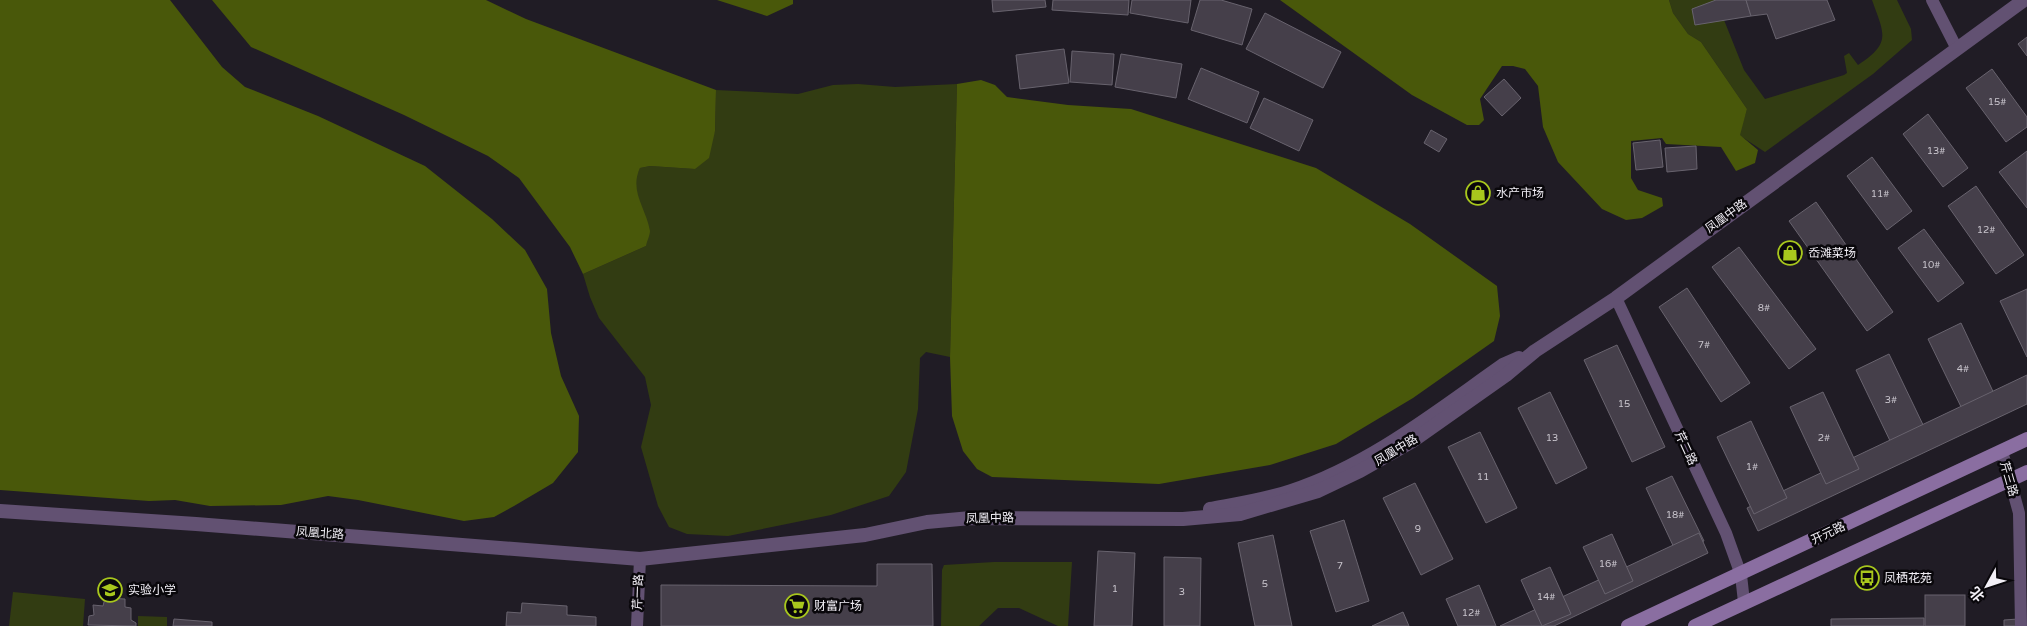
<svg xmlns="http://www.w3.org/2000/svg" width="2027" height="626" viewBox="0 0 2027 626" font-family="'Varela Round','Noto Sans SC',sans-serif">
	<rect width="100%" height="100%" fill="#201c25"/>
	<!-- green -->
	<g fill="#323c12">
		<path d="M1669 0H1716L1744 70 1765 99 1844 75 1847 73 1844 56 1849 53 1858 65C1892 43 1884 34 1872 0H1897L1911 29 1912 40 1873 74 1765 152 1739 135 1747 109 1701 42 1688 34 1673 13Z"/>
		<polygon points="858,84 895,87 957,84 950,357 926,352 920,358 918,409 906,472 889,496 831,515 728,536 687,534 669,527 658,506 641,447 651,405 645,377 599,318 590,297 583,274 646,246 641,207 635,187 635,178 640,168 650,166 695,169 715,131 716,90 798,94 833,85"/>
		<polygon points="994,562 1072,562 1068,626 1058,626 1019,608 998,608 979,626 941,626 942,570 944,565"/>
		<polygon points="13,592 85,599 83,626 9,626"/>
		<polygon points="138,616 167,617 167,626 138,626"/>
	</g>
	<!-- forest -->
	<g fill="#49580a">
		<polygon points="0,0 170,0 222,67 245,87 318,116 425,166 492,219 525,250 547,289 551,333 561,376 579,416 578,452 553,483 514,506 494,517 464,521 358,500 328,496 281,505 210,506 175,500 149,501 0,490"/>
		<path d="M212 0H486L526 19 716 90 715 131 709 158 695 169 650 166 640 168C629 191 646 208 650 231 650 235 647 241 646 246L583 274 570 247 519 178 488 156 404 115 251 47Z"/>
		<polygon points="717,0 793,0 793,4 767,16"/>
		<polygon points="1280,0 1669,0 1673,13 1688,34 1701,42 1747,109 1740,135 1758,150 1755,163 1736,171 1721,147 1666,144 1662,138 1631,141 1631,178 1638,190 1662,198 1663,206 1642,218 1626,220 1602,209 1558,162 1543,127 1538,86 1525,69 1513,66 1502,66 1480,99 1484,120 1479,125 1467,125 1412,95"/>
		<polygon points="981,80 995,85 1007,97 1068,105 1131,109 1316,168 1410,224 1497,286 1500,316 1494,341 1413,398 1336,444 1270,465 1159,484 992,477 977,469 963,451 952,416 950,357 957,84"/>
	</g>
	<!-- building -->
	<g fill="#453f4a" stroke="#68636e">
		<polygon points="992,0 1045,0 1046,7 993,12"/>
		<polygon points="1053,0 1129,0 1128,15 1052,10"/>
		<polygon points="1132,0 1191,0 1188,23 1130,13"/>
		<polygon points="1200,0 1221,0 1252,9 1242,45 1191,30"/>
		<polygon points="1716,0 1746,0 1751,16 1695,25 1692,9"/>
		<polygon points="1746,0 1827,0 1835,20 1776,39 1767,14 1751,16"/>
		<polygon points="1265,13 1341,52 1323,88 1246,49"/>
		<polygon points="2027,37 2027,56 2018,44"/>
		<polygon points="1064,49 1069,83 1020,89 1016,55"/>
		<polygon points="1072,51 1114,54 1112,85 1070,82"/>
		<polygon points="1121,54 1182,64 1176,98 1115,87"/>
		<polygon points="1201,68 1259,92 1247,123 1188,99"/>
		<polygon points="1992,69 2027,117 2027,127 2006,142 1966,88"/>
		<polygon points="1504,79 1521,98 1502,116 1484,97"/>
		<polygon points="1264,98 1313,120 1299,151 1250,128"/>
		<polygon points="1928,114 1968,168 1943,187 1903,134"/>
		<polygon points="1431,130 1447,139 1439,152 1424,143"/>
		<polygon points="1660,140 1663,167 1636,170 1633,143"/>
		<polygon points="1696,146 1697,169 1667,172 1665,148"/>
		<polygon points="2027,151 2027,208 1999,172"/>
		<polygon points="1872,157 1912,211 1887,230 1847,176"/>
		<polygon points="1976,186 2024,255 1996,274 1948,206"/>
		<polygon points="1816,202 1893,312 1867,331 1789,221"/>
		<polygon points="1924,229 1964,283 1938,302 1898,248"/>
		<polygon points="1739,247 1816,349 1789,369 1712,267"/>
		<polygon points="1687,288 1750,383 1721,402 1659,307"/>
		<polygon points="2027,289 2027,357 2000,301"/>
		<polygon points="1961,323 1997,400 1965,415 1928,339"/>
		<polygon points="1617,345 1665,447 1632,462 1584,360"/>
		<polygon points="1889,354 1926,431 1893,447 1856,370"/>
		<polygon points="2027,375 2027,404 1758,531 1747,508"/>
		<polygon points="1550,392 1587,468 1556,484 1518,408"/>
		<polygon points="1823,392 1859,469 1826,484 1790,407"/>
		<polygon points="1751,421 1787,498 1754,514 1717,437"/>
		<polygon points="1480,432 1517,508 1486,523 1448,447"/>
		<polygon points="1672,476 1704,541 1677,554 1646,488"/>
		<polygon points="1415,483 1453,559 1421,575 1383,498"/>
		<polygon points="1344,520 1369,601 1336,612 1310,531"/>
		<polygon points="1699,533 1708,553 1554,626 1500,626"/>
		<polygon points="1612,534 1633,581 1605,594 1583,547"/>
		<polygon points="1273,535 1292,626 1255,626 1238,543"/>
		<polygon points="1098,551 1135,553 1132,626 1094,626"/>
		<polygon points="1164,557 1201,558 1200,626 1164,626"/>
		<polygon points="877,564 932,564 933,626 661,626 661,585 877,586"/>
		<polygon points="1550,567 1571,614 1542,626 1521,580"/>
		<polygon points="1479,585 1496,626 1458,626 1446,599"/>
		<rect x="1925" y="595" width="40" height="31"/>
		<polygon points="105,598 125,599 125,607 131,608 131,620 136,623 136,626 88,625 89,616 94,615 93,605 103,606"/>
		<polygon points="522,603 567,606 567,615 596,617 596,626 506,626 507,612 521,613"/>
		<polygon points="1403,612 1409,626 1372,626"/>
		<polygon points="1924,618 1924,626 1831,626 1831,619"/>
		<polygon points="174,619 212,622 212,626 173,626"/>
		<polygon points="2018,619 2018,626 2004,626 2004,620"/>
	</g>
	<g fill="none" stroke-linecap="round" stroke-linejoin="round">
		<!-- minor -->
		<g stroke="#625172" stroke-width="12">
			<polyline points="1932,0 1957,49"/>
			<polyline points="1616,298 1726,533 1741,575 1744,602"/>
			<polyline points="2002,451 2019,513 2021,626"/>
			<polyline points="637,626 640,559"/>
		</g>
		<!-- tertiary -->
		<g stroke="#625172" stroke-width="14">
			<path d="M1210 509C1237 504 1265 500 1291 491 1370 465 1436 412 1503 365L1519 358"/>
			<polyline points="0,511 196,524 640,559 865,535 927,522 971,518 1183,519 1240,514 1318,491 1360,471 1411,442 1506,375 1535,351 1616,298 2024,0"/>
		</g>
		<!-- secondary -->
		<g stroke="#8a6ea1" stroke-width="14">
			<polyline points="1628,626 2027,439"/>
			<polyline points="1695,626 2027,472"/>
		</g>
	</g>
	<!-- icons -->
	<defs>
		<g id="shop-ring" transform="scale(1.25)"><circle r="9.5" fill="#09070b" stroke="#a8c71d" stroke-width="1.5"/><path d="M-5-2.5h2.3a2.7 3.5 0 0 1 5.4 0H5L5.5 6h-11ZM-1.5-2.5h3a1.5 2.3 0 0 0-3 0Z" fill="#a8c71d"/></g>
		<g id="bus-ring" transform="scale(1.25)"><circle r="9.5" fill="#09070b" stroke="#a8c71d" stroke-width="1.5"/><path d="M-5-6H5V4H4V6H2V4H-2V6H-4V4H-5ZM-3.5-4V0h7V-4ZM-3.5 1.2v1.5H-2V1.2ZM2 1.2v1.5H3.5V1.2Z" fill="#a8c71d"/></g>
		<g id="school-ring" transform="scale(1.25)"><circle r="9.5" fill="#09070b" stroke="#a8c71d" stroke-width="1.5"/><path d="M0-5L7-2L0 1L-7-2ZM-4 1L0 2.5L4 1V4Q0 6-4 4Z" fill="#a8c71d"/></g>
		<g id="supermarket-ring" transform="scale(1.25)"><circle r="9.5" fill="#09070b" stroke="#a8c71d" stroke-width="1.5"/><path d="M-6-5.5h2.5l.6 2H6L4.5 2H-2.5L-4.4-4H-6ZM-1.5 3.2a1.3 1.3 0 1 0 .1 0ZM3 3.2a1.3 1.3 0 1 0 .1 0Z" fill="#a8c71d"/></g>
	</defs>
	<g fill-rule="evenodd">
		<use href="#shop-ring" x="1478" y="193"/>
		<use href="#shop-ring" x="1790" y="253"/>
		<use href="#bus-ring" x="1867" y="578"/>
		<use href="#school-ring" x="110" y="590"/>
		<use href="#supermarket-ring" x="797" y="606"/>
	</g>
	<g text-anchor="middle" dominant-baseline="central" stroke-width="5" stroke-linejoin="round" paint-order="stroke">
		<!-- number labels -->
		<g font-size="10" fill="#c7c3cb">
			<text x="1997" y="102">15#</text>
			<text x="1936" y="151">13#</text>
			<text x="1880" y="194">11#</text>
			<text x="1986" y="230">12#</text>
			<text x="1931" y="265">10#</text>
			<text x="1764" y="308">8#</text>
			<text x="1704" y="345">7#</text>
			<text x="1963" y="369">4#</text>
			<text x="1891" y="400">3#</text>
			<text x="1624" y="404">15</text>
			<text x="1552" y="438">13</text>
			<text x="1824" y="438">2#</text>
			<text x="1752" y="467">1#</text>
			<text x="1483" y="477">11</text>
			<text x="1675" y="515">18#</text>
			<text x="1418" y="529">9</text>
			<text x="1608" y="564">16#</text>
			<text x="1340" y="566">7</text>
			<text x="1265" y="584">5</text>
			<text x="1115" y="589">1</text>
			<text x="1182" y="592">3</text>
			<text x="1546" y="597">14#</text>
			<text x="1471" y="613">12#</text>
		</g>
		<!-- poi labels -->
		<g font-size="12" fill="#f2eff6" stroke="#09070b" text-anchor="start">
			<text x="1496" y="193">水产市场</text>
			<text x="1808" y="253">岙滩菜场</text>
			<text x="1884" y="578">凤栖花苑</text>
			<text x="128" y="590">实验小学</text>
			<text x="814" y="606">财富广场</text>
		</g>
		<!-- street labels -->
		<g font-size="12" fill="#f2eff6" stroke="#09070b">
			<text transform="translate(1726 216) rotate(-36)">凤凰中路</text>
			<text transform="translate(1686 448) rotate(65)">芹二路</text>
			<text transform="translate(1396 450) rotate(-31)">凤凰中路</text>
			<text transform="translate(2009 479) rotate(74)">芹三路</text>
			<text transform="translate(990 518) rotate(-1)">凤凰中路</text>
			<text transform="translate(320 533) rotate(4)">凤凰北路</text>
			<text transform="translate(1828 533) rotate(-25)">开元路</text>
			<text transform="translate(638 592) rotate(-88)">芹一路</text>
		</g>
	</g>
	<!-- north arrow -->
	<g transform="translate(1987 586) rotate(230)" stroke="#09070b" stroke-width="4" paint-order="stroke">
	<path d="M0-4L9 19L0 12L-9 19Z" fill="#f2eff6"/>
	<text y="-8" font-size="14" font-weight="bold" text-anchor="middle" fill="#f2eff6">北</text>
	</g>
</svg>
